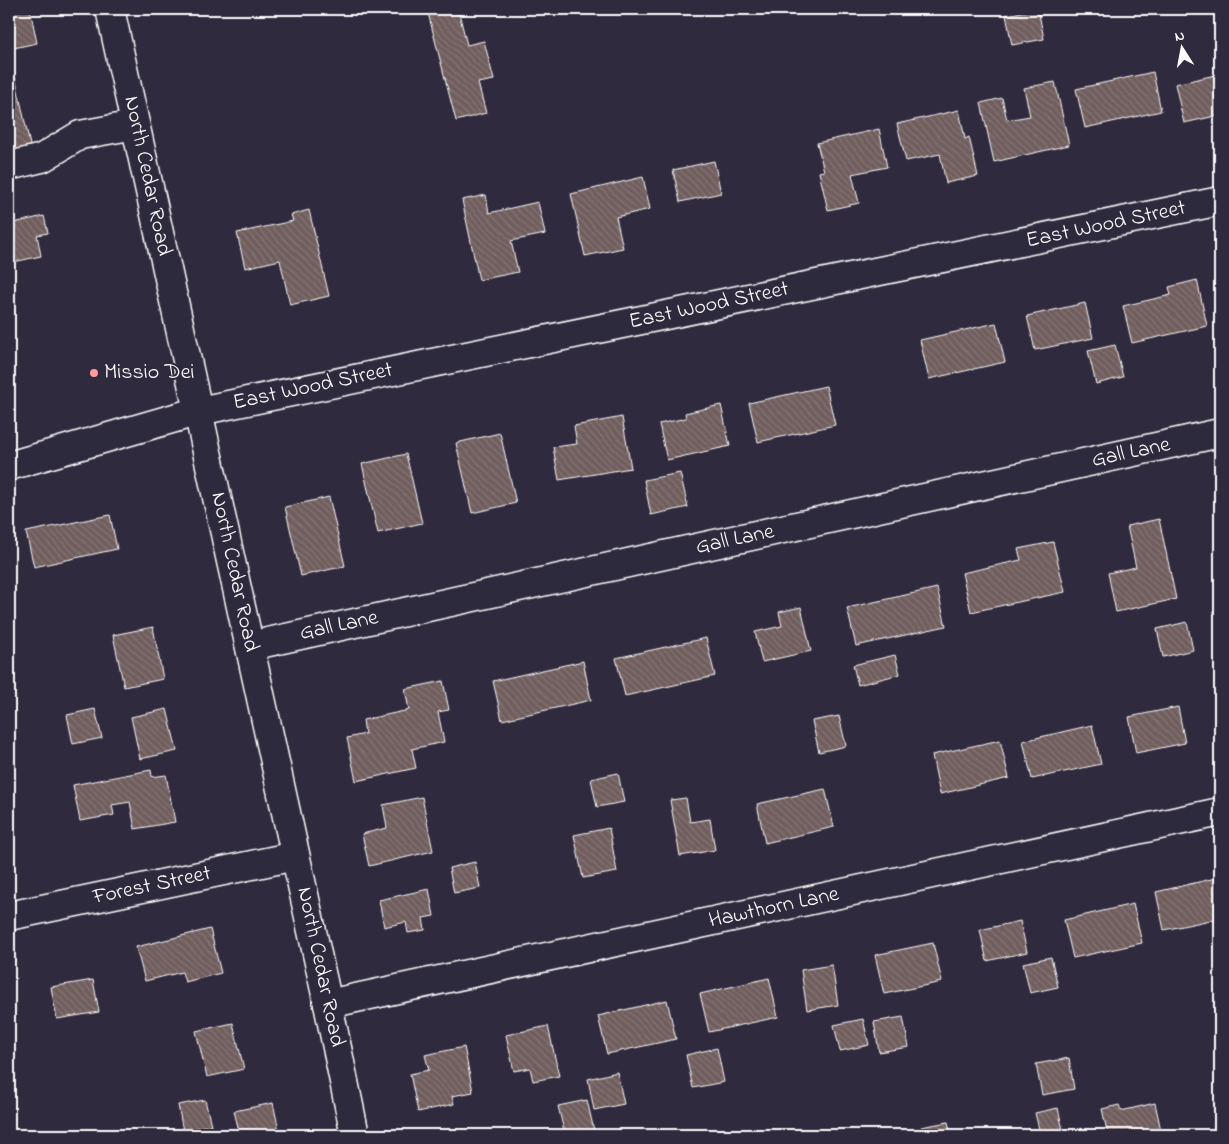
<svg xmlns="http://www.w3.org/2000/svg" width="1229" height="1144" viewBox="0 0 1229 1144" font-family="'Indie Flower',sans-serif">
	<defs>
		<pattern id="building-back-hatch" width="6" height="6" patternUnits="userSpaceOnUse" patternTransform="scale(1.25)"><rect width="6" height="6" fill="#705d5d"/><path d="M-1 5l2 2M0 0l6 6M5-1l2 2" fill="none" stroke="#857575"/></pattern>
	</defs>
	<rect width="100%" height="100%" fill="#2f2a3d"/>
	<filter id="ink" filterUnits="userSpaceOnUse"><feTurbulence type="fractalNoise" baseFrequency=".02" numOctaves="2"/><feDisplacementMap in="SourceGraphic" scale="10" xChannelSelector="R" yChannelSelector="G"/><feConvolveMatrix kernelMatrix="1 2 1 2 8 2 1 2 1" color-interpolation-filters="sRGB"/></filter>
	<g filter="url(#ink)">
		<!-- building -->
		<g fill="url(#building-back-hatch)" stroke="#fff">
			<polygon points="9,9 30,9 37,43 9,49"/>
			<polygon points="427,9 458,9 467,45 484,41 494,80 478,83 486,113 456,121"/>
			<polygon points="1038,9 1044,39 1012,45 1006,15"/>
			<polygon points="1153,72 1161,111 1085,128 1076,89"/>
			<polygon points="1220,74 1220,115 1184,123 1175,84"/>
			<polygon points="15,77 32,154 9,158 9,79"/>
			<polygon points="1055,82 1069,145 994,162 981,103 1002,98 1007,120 1030,116 1024,88"/>
			<polygon points="959,110 965,139 969,137 978,176 946,183 940,154 906,161 897,124"/>
			<polygon points="879,129 887,167 852,174 859,203 828,210 819,172 824,171 817,143"/>
			<polygon points="714,161 721,193 680,202 673,170"/>
			<polygon points="643,177 650,209 616,217 623,248 585,256 571,194"/>
			<polygon points="486,195 489,213 538,202 545,234 511,241 518,272 479,280 462,200"/>
			<polygon points="309,210 329,296 290,305 280,260 245,268 237,233 293,221 291,215"/>
			<polygon points="44,216 48,233 37,235 41,256 9,263 9,224"/>
			<polygon points="1197,280 1207,326 1132,343 1123,306 1171,295 1169,287"/>
			<polygon points="1085,303 1093,338 1035,350 1027,316"/>
			<polygon points="996,323 1005,362 929,379 920,340"/>
			<polygon points="1115,345 1123,377 1096,384 1088,351"/>
			<polygon points="826,386 835,425 758,442 749,403"/>
			<polygon points="721,405 730,446 667,460 659,424 686,418 685,413"/>
			<polygon points="622,417 631,468 559,480 553,447 577,444 574,426"/>
			<polygon points="500,433 516,503 472,513 456,443"/>
			<polygon points="406,454 422,523 378,533 362,464"/>
			<polygon points="680,473 688,507 651,515 644,480"/>
			<polygon points="329,497 345,566 301,576 285,507"/>
			<polygon points="110,515 117,549 34,567 26,532"/>
			<polygon points="1159,519 1176,599 1116,612 1108,573 1136,567 1127,526"/>
			<polygon points="1053,542 1065,592 971,612 962,573 1021,560 1018,549"/>
			<polygon points="937,588 946,626 856,646 847,608"/>
			<polygon points="801,607 811,651 762,662 755,632 782,626 779,612"/>
			<polygon points="1187,622 1193,650 1163,657 1157,629"/>
			<polygon points="153,627 163,679 124,687 113,635"/>
			<polygon points="706,638 715,676 625,696 616,658"/>
			<polygon points="895,655 900,674 858,685 853,665"/>
			<polygon points="583,661 591,700 502,720 493,681"/>
			<polygon points="443,681 449,710 438,712 444,742 412,749 416,768 356,781 347,738 365,734 363,720 409,710 405,689"/>
			<polygon points="1178,707 1185,743 1136,753 1129,717"/>
			<polygon points="95,709 102,738 73,744 67,715"/>
			<polygon points="167,709 177,751 140,759 131,717"/>
			<polygon points="839,716 846,746 819,752 812,721"/>
			<polygon points="1092,725 1101,764 1032,779 1023,741"/>
			<polygon points="1000,740 1009,778 940,794 932,755"/>
			<polygon points="151,770 152,777 166,775 175,822 135,829 130,802 112,805 114,815 80,821 73,785"/>
			<polygon points="618,773 624,802 597,807 591,779"/>
			<polygon points="825,789 834,827 765,843 757,804"/>
			<polygon points="422,797 433,851 369,866 362,834 387,828 383,805"/>
			<polygon points="686,798 690,822 710,819 715,850 680,856 670,800"/>
			<polygon points="609,828 617,872 583,878 574,835"/>
			<polygon points="475,862 480,888 454,893 449,868"/>
			<polygon points="1220,877 1220,918 1164,930 1156,892"/>
			<polygon points="429,889 434,916 423,918 425,930 408,933 406,922 384,927 379,900"/>
			<polygon points="1133,904 1142,943 1073,958 1064,920"/>
			<polygon points="1020,921 1027,952 987,961 980,930"/>
			<polygon points="210,929 221,973 185,982 182,972 145,981 136,947"/>
			<polygon points="933,943 942,982 884,994 875,955"/>
			<polygon points="1051,957 1058,987 1030,993 1023,963"/>
			<polygon points="832,965 838,1005 807,1010 801,970"/>
			<polygon points="769,978 778,1017 709,1032 700,994"/>
			<polygon points="93,980 99,1012 57,1019 51,987"/>
			<polygon points="667,1000 676,1039 607,1054 598,1016"/>
			<polygon points="903,1017 909,1047 879,1052 874,1022"/>
			<polygon points="863,1019 869,1045 840,1051 834,1025"/>
			<polygon points="233,1023 244,1069 207,1077 196,1031"/>
			<polygon points="548,1026 559,1076 533,1081 530,1068 514,1071 506,1035"/>
			<polygon points="464,1047 473,1092 452,1096 454,1104 418,1112 410,1074 429,1070 425,1055"/>
			<polygon points="717,1048 724,1082 693,1088 686,1055"/>
			<polygon points="1069,1058 1074,1089 1042,1095 1036,1064"/>
			<polygon points="617,1072 624,1104 594,1110 588,1079"/>
			<polygon points="205,1100 211,1125 183,1131 178,1105"/>
			<polygon points="587,1100 595,1135 565,1135 558,1106"/>
			<polygon points="273,1103 280,1135 249,1135 247,1129 239,1131 234,1111"/>
			<polygon points="1155,1103 1162,1135 1108,1135 1102,1109 1119,1105 1121,1111"/>
			<polygon points="1058,1108 1064,1135 1029,1135 1040,1133 1035,1113"/>
			<polygon points="948,1122 951,1135 923,1135 921,1127"/>
		</g>
		<g fill="none" stroke-linecap="round" stroke-linejoin="round">
			<!-- minor casing -->
			<g stroke="#fff" stroke-width="31">
				<g id="minor">
					<polyline points="110,9 328,1004 355,1135"/>
					<polyline points="9,166 42,158 80,135 135,125"/>
					<polyline points="9,466 199,411 1220,201"/>
					<polyline points="250,646 1220,433"/>
					<polyline points="9,916 295,856"/>
					<polyline points="328,1004 1220,812"/>
				</g>
			</g>
			<!-- minor -->
			<use href="#minor" stroke="#2f2a3d" stroke-width="28"/>
		</g>
	</g>
	<!-- markers -->
	<circle fill="#ff9aa2" stroke="#2f2a3d" stroke-width="2" cx="94" cy="373" r="5"/>
	<g text-anchor="middle" dominant-baseline="central" stroke-width="4" stroke-linejoin="round" paint-order="stroke">
		<!-- street labels -->
		<g font-size="22" fill="#fff" stroke="#2f2a3d">
			<text transform="translate(147 176) rotate(78)">North Cedar Road</text>
			<text transform="translate(1106 225) rotate(-12)">East Wood Street</text>
			<text transform="translate(709 306) rotate(-12)">East Wood Street</text>
			<text transform="translate(313 387) rotate(-12)">East Wood Street</text>
			<text transform="translate(1131 453) rotate(-12)">Gall Lane</text>
			<text transform="translate(735 540) rotate(-12)">Gall Lane</text>
			<text transform="translate(234 572) rotate(78)">North Cedar Road</text>
			<text transform="translate(339 626) rotate(-12)">Gall Lane</text>
			<text transform="translate(152 886) rotate(-12)">Forest Street</text>
			<text transform="translate(774 908) rotate(-12)">Hawthorn Lane</text>
			<text transform="translate(320 967) rotate(78)">North Cedar Road</text>
		</g>
		<!-- poi labels -->
		<g font-size="22" fill="#fff" stroke="#2f2a3d" text-anchor="start">
			<text x="104" y="373">Missio Dei</text>
		</g>
	</g>
	<!-- margin -->
	<rect width="1229" height="1144" fill="none" stroke="#2f2a3d" stroke-width="30"/>
	<rect x="15" y="15" width="1199" height="1114" fill="none" stroke="#fff" stroke-width="2" filter="url(#ink)"/>
	<!-- north arrow -->
	<g transform="translate(1182 48) rotate(349)" stroke="#2f2a3d" stroke-width="4" paint-order="stroke">
	<path d="M0-4L9 19L0 12L-9 19Z" fill="#ffffff"/>
	<text y="-8" font-size="14" font-weight="bold" text-anchor="middle" fill="#ffffff">N</text>
	</g>
</svg>
